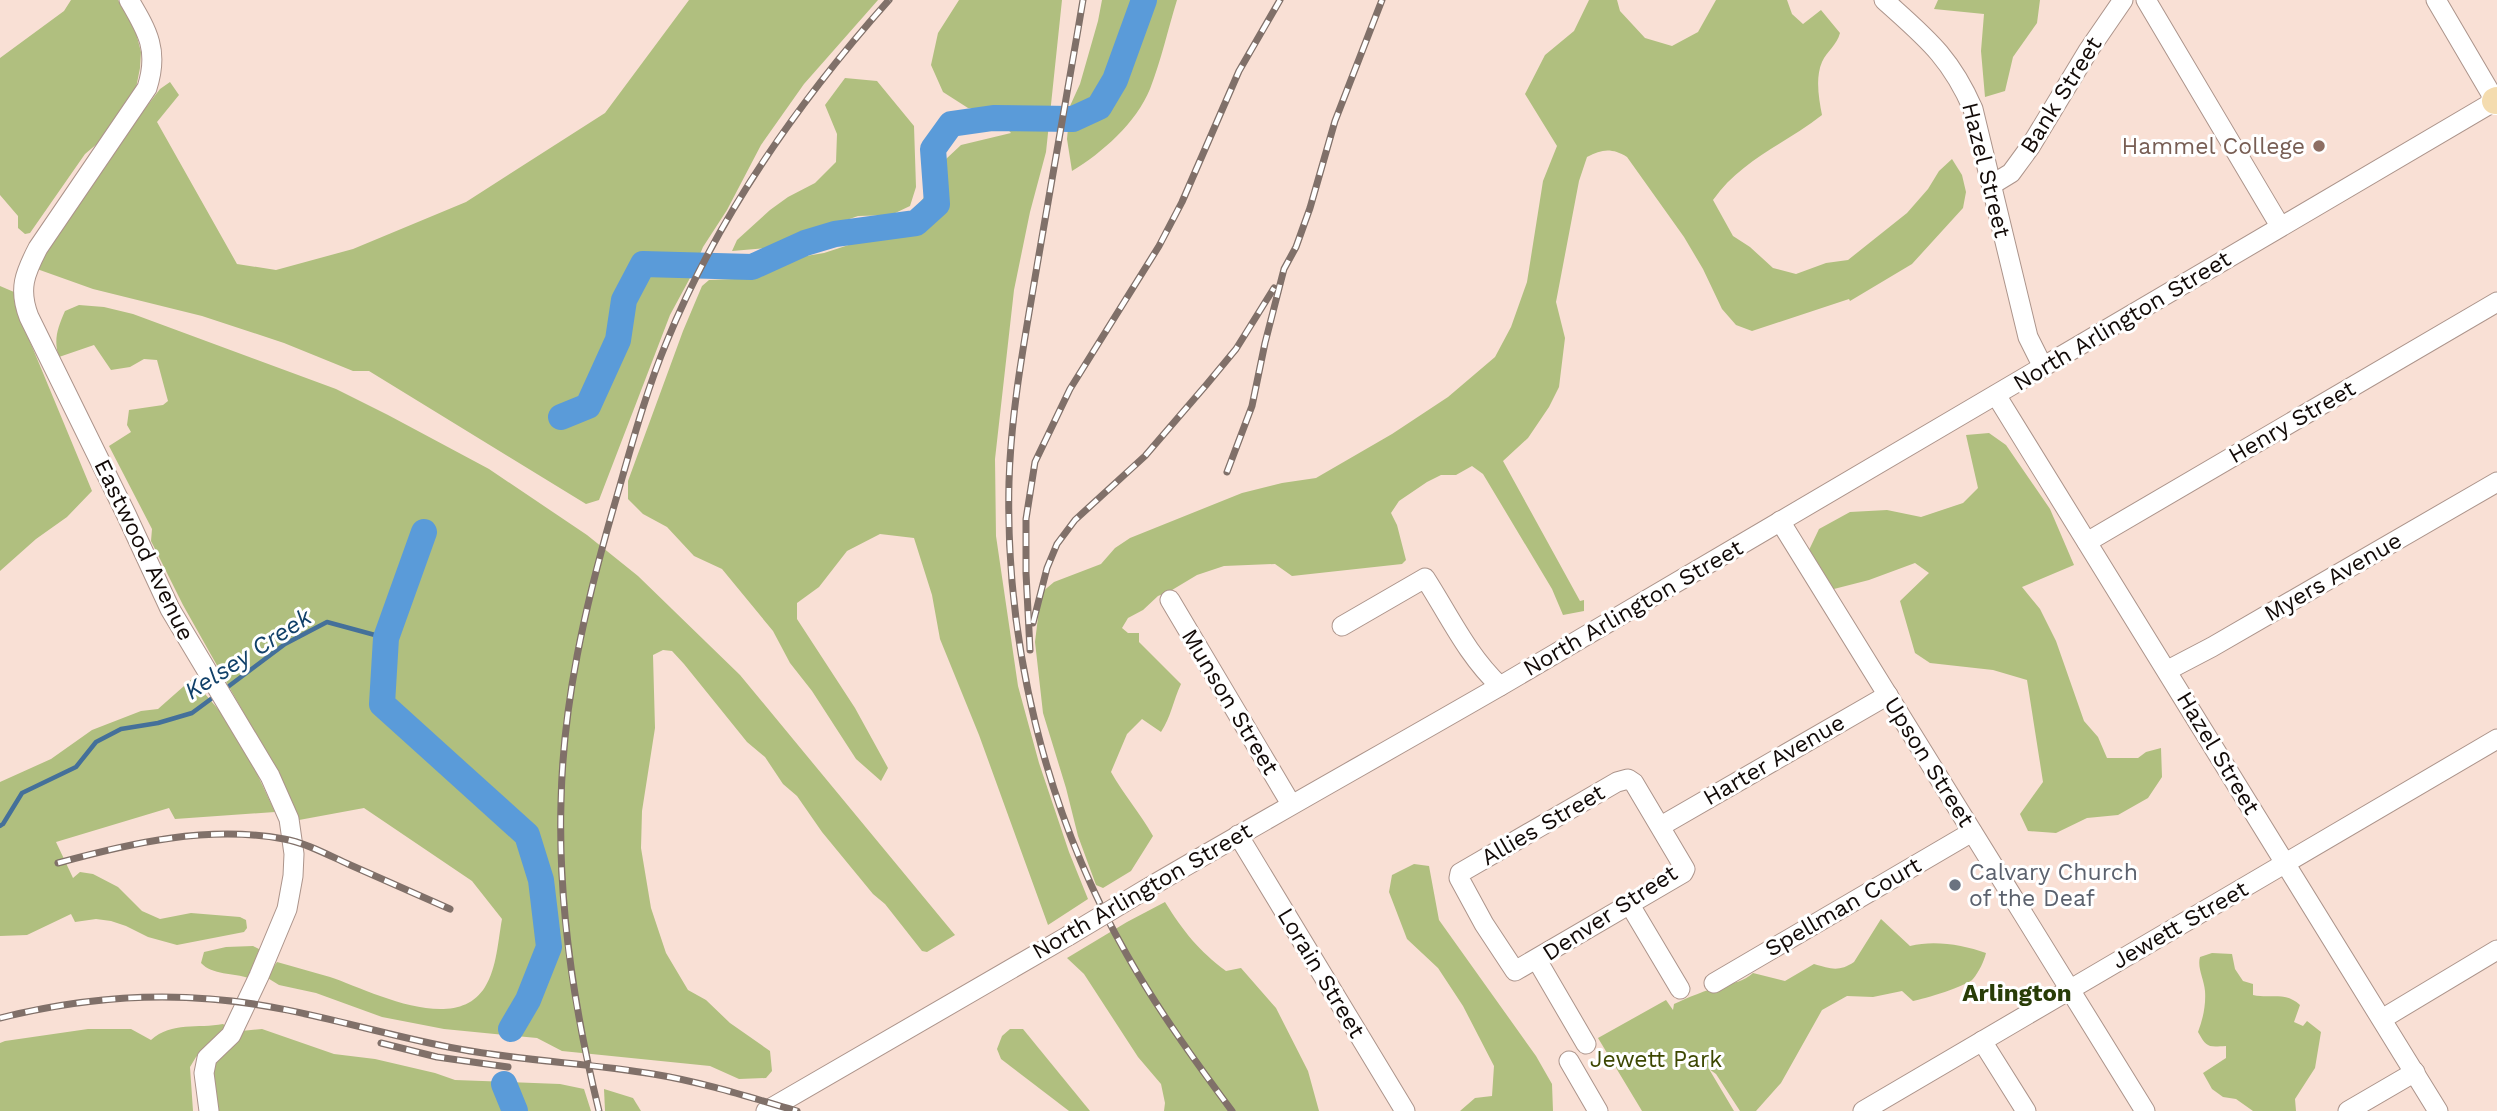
<svg xmlns="http://www.w3.org/2000/svg" width="2497" height="1111" viewBox="0 0 2497 1111" font-family="'Work Sans',sans-serif">
	<rect width="100%" height="100%" fill="#f9e0d5"/>
	<!-- green -->
	<g fill="#b0bf7f">
		<polygon points="71,0 118,0 135,29 141,52 140,68 135,93 98,143 85,154 30,233 25,234 18,228 18,216 0,195 0,58 64,11"/>
		<polygon points="689,0 878,0 804,84 761,145 727,210 703,247 690,278 670,315 599,500 586,504 369,371 353,371 284,343 202,316 93,289 37,269 89,182 160,89 170,82 179,95 157,122 237,264 276,270 353,249 466,202 605,113"/>
		<polygon points="959,0 1062,0 1046,152 1030,212 1014,290 995,459 996,536 1018,686 1039,763 1069,852 1088,899 1048,925 979,735 940,639 932,595 914,538 880,534 847,551 819,587 797,603 797,619 855,708 888,768 881,781 856,759 812,691 790,663 773,631 722,569 694,556 667,527 643,514 628,499 628,481 683,331 702,286 709,280 734,279 751,275 794,258 824,253 901,228 940,176 946,159 961,145 1011,133 989,109 968,108 943,92 931,65 938,33"/>
		<path d="M1102 0H1177C1168 29 1161 61 1150 89 1136 123 1102 153 1072 171L1067 139 1070 106 1080 84 1098 21Z"/>
		<path d="M1589 0H1617L1620 11 1645 38 1672 46 1698 32 1716 0H1787L1792 14 1803 24 1821 10 1840 33C1837 45 1827 51 1822 62 1815 78 1819 99 1822 115 1785 144 1741 160 1713 200L1733 236 1750 247 1773 268 1796 274 1826 263 1848 260 1907 213 1928 189 1939 171 1952 159 1962 175 1966 192 1963 208 1912 264 1850 301 1849 299 1752 331 1736 325 1722 309 1703 269 1684 237 1627 157C1612 148 1602 149 1587 157L1579 181 1556 302 1565 338 1559 387 1549 407 1528 438 1503 461 1580 601 1584 600V611L1563 615 1552 589 1483 474 1472 466 1456 475H1441L1427 482 1399 501 1391 513 1397 525 1406 560 1402 564 1292 576 1275 564 1224 566 1197 575 1172 590 1158 596 1143 610 1128 618 1122 628 1128 633H1139V642L1181 684C1173 701 1171 717 1161 732L1142 719 1127 734 1111 772C1124 795 1140 813 1153 836L1131 871 1103 888 1096 885 1078 836 1066 788 1043 713 1035 642 1041 593 1054 582 1101 564 1115 548 1130 538 1242 493 1282 483 1316 478 1392 434 1448 397 1495 357 1511 327 1527 282 1543 181 1557 146 1525 94 1545 55 1574 31Z"/>
		<polygon points="1938,0 2040,0 2037,23 2013,57 2005,91 1985,97 1981,51 1984,14 1934,9"/>
		<polygon points="845,78 877,81 914,126 916,187 910,206 891,215 858,216 766,248 732,251 737,240 770,210 788,197 815,183 836,162 837,134 825,105"/>
		<polygon points="0,286 14,292 14,300 26,332 92,491 67,517 36,539 0,571"/>
		<path d="M79 305 104 307 133 314 336 389 388 415 489 469 587 535 638 576 740 675 955 935 927 952 922 951 885 904 873 894 822 832 797 796 783 784 765 757 747 742 684 664 672 651 663 650 653 655 655 728 642 811 641 848 651 908 666 953 688 990 706 1000 730 1023 770 1051 772 1071 766 1078 739 1079 710 1066 562 1051 537 1038 444 1029 382 1017 316 993 279 985 266 977 277 962C295 967 312 972 330 977 369 990 455 1036 485 987 497 968 498 940 502 919L472 881 364 808 299 820 269 758 183 605 151 541 152 529 109 446 131 432 127 425 129 410 163 405 168 401 157 360 144 359 130 367 111 370 94 345 59 357C53 340 58 327 65 311Z"/>
		<polygon points="1989,433 2006,445 2050,509 2074,565 2022,587 2040,609 2056,641 2084,721 2098,737 2107,758 2138,758 2146,752 2161,748 2162,777 2148,798 2118,815 2087,818 2056,833 2028,831 2020,814 2043,782 2027,680 1993,670 1930,663 1915,653 1900,601 1929,573 1915,563 1869,580 1830,590 1809,550 1819,529 1850,512 1887,510 1921,517 1963,503 1978,488 1966,435"/>
		<polygon points="192,679 225,717 253,765 275,812 175,819 169,808 56,842 73,878 80,872 93,874 118,887 142,911 160,919 191,913 240,917 246,920 247,928 244,932 177,945 148,937 126,926 111,921 96,919 75,922 71,914 27,935 0,936 0,782 51,759 92,730 141,711 158,709"/>
		<polygon points="1414,864 1429,866 1439,920 1536,1056 1552,1084 1553,1111 1460,1111 1475,1098 1492,1096 1494,1066 1463,1006 1438,968 1407,939 1389,892 1392,875"/>
		<path d="M1165 902C1183 931 1199 951 1226 971L1241 968 1276 1008 1308 1071 1319 1111H1164L1165 1103 1161 1084 1138 1057 1084 974 1067 958 1127 922Z"/>
		<path d="M1881 919 1910 946C1935 940 1963 945 1986 953 1984 961 1979 972 1973 979 1967 986 1924 999 1913 1001L1902 991 1873 997 1847 996 1822 1010 1781 1083 1756 1111H1740L1716 1074 1709 1069 1734 1111H1642L1598 1038 1666 1000 1673 1010 1674 1004C1689 997 1706 990 1722 986 1735 982 1743 982 1753 973L1785 981 1814 964C1831 969 1839 972 1854 962Z"/>
		<path d="M253 946 259 949 260 953 249 978C234 973 212 975 201 963L204 952 226 947Z"/>
		<path d="M2212 953 2232 954 2235 969 2243 981 2253 984V995C2271 999 2285 991 2300 1005L2294 1022 2303 1026 2307 1021 2321 1032 2315 1068 2295 1099 2296 1111H2253L2236 1099 2223 1097 2212 1089 2203 1073 2226 1058V1046C2208 1047 2207 1048 2198 1032 2203 1019 2206 1005 2205 991 2204 979 2197 968 2200 957Z"/>
		<path d="M223 1024 229 1028 196 1057 190 1067 193 1111H0V1043L5 1041 88 1029H131L151 1040C172 1021 198 1029 223 1024Z"/>
		<polygon points="262,1029 334,1054 375,1059 435,1073 455,1080 560,1084 584,1089 591,1111 212,1111 211,1066 241,1031"/>
		<polygon points="1010,1029 1023,1029 1090,1111 1069,1111 1001,1059 997,1049 1002,1036"/>
		<polygon points="604,1089 633,1098 641,1111 605,1111"/>
	</g>
	<g fill="none" stroke-linecap="round" stroke-linejoin="round">
		<!-- stream -->
		<g stroke="#44709a" stroke-width="4.5">
			<polyline points="225,689 285,644 327,622 386,638"/>
			<polyline points="0,826 3,824 22,793 76,767 96,742 121,729 158,723 192,713 215,696"/>
		</g>
		<!-- river -->
		<g stroke="#5a9bd9" stroke-width="26">
			<polyline points="561,417 588,406 618,340 624,300 643,264 752,267 805,243 835,234 916,223 937,204 933,149 951,124 993,118 1073,119 1099,107 1115,80 1144,0"/>
			<polyline points="424,532 386,638 382,704 527,835 541,880 549,947 528,1000 511,1029"/>
			<polyline points="504,1084 515,1111"/>
		</g>
		<!-- minor casing -->
		<g stroke="#ac948b" stroke-width="21">
			<g id="minor">
				<path d="M129 0C148 32 159 51 147 88L38 248C25 273 18 289 29 317L126 514 170 609 270 776 289 819 294 854 293 876 287 909 259 976 231 1035 207 1058 204 1073 209 1111"/>
				<path d="M1884 0C1925 37 1950 56 1973 109L2028 337 2043 367"/>
				<polyline points="2146,0 2280,226"/>
				<polyline points="2436,0 2497,104"/>
				<polyline points="1993,184 2011,173 2030,147 2088,51 2123,0"/>
				<polyline points="1996,395 2438,1111"/>
				<polyline points="1780,521 2145,1111"/>
				<polyline points="2087,542 2497,302"/>
				<polyline points="1170,600 1291,804"/>
				<path d="M1342 626 1425 578C1449 615 1467 655 1500 686"/>
				<polyline points="2168,670 2212,647 2497,482"/>
				<polygon points="1628,779 1634,783 1685,869 1683,873 1515,971 1484,924 1459,878 1460,873 1617,782"/>
				<polyline points="1661,826 1888,695"/>
				<polyline points="1238,835 1405,1111"/>
				<path d="M1148 888C1266 819 1384 753 1502 685 1834 491 2163 293 2495 101"/>
				<polyline points="1630,905 1680,989"/>
				<polyline points="1537,960 1586,1044"/>
				<polyline points="1714,983 1972,832"/>
				<polyline points="2382,1019 2497,950"/>
				<polyline points="1982,1041 2026,1111"/>
				<polyline points="1569,1061 1598,1111"/>
				<polyline points="766,1111 1068,936"/>
				<polyline points="1863,1111 2497,739"/>
				<polyline points="2348,1111 2415,1072"/>
			</g>
		</g>
		<!-- major casing -->
		<g stroke="#fff" stroke-width="28">
			<polyline id="major" points="2495,101 2497,100"/>
		</g>
		<!-- minor -->
		<use href="#minor" stroke="#fff" stroke-width="19"/>
		<!-- major -->
		<use href="#major" stroke="#f4dcaf" stroke-width="26"/>
		<!-- rail casing -->
		<g stroke="#807069" stroke-width="7">
			<g id="rail">
				<path d="M1083 0C1068 89 1052 178 1037 266 1025 338 1011 409 1009 482 1005 645 1046 813 1127 955 1158 1010 1195 1061 1232 1111"/>
				<polyline points="1227,472 1252,406 1265,343 1284,269 1296,247 1310,208 1335,121 1382,0"/>
				<polyline points="1033,623 1047,568 1057,544 1075,520 1145,456 1207,384 1236,349 1274,288"/>
				<polyline points="1030,650 1026,573 1026,519 1035,462 1070,389 1159,246 1182,202 1239,71 1280,0"/>
				<path d="M58 863C131 843 208 825 284 839 306 843 328 855 348 864 382 879 416 894 450 909"/>
				<path d="M0 1018C68 1001 140 993 210 999 294 1005 376 1034 459 1049 523 1061 589 1063 653 1074 702 1082 749 1097 797 1111"/>
				<polyline points="381,1043 437,1057 508,1067"/>
				<path d="M599 1111C574 1009 558 907 561 802 563 703 585 607 612 513 629 455 644 396 667 341 719 214 799 101 889 0"/>
			</g>
		</g>
		<!-- rail -->
		<use href="#rail" stroke="#fff" stroke-width="4.5" stroke-dasharray="13" stroke-linecap="butt"/>
		<!-- minor-bridge casing -->
		<g stroke="#ac948b" stroke-width="21" stroke-linecap="butt">
			<polyline id="minor-bridge" points="1068,936 1148,888"/>
		</g>
		<!-- minor-bridge -->
		<use href="#minor-bridge" stroke="#fff" stroke-width="19"/>
	</g>
	<!-- markers -->
	<circle fill="#8d6e63" stroke="#fff" stroke-width="2.5" cx="2319" cy="146" r="7"/>
	<circle fill="#6b7280" stroke="#fff" stroke-width="2.5" cx="1955" cy="885" r="7"/>
	<g text-anchor="middle" dominant-baseline="central" stroke-width="6" stroke-linejoin="round" paint-order="stroke">
		<!-- street labels -->
		<g font-size="23" fill="#120a07" stroke="#fff">
			<text transform="translate(2061 95) rotate(-58)">Bank Street</text>
			<text transform="translate(1986 170) rotate(76)">Hazel Street</text>
			<text transform="translate(2122 321) rotate(-31)">North Arlington Street</text>
			<text transform="translate(2292 422) rotate(-30)">Henry Street</text>
			<text transform="translate(144 550) rotate(64)">Eastwood Avenue</text>
			<text transform="translate(2333 577) rotate(-30)">Myers Avenue</text>
			<text transform="translate(1633 608) rotate(-30)">North Arlington Street</text>
			<text transform="translate(1230 702) rotate(59)">Munson Street</text>
			<text transform="translate(2218 753) rotate(59)">Hazel Street</text>
			<text transform="translate(1774 760) rotate(-30)">Harter Avenue</text>
			<text transform="translate(1929 762) rotate(58)">Upson Street</text>
			<text transform="translate(1543 825) rotate(-30)">Allies Street</text>
			<text transform="translate(1142 891) rotate(-30)">North Arlington Street</text>
			<text transform="translate(1843 907) rotate(-30)">Spellman Court</text>
			<text transform="translate(1610 913) rotate(-33)">Denver Street</text>
			<text transform="translate(2180 925) rotate(-30)">Jewett Street</text>
			<text transform="translate(1321 973) rotate(59)">Lorain Street</text>
		</g>
		<!-- education labels -->
		<g font-size="23" fill="#785e54" stroke="#fff" text-anchor="end">
			<text x="2305" y="146">Hammel College</text>
		</g>
		<!-- worship labels -->
		<g font-size="23" fill="#5b616d" stroke="#fff" text-anchor="start">
			<text x="1969" y="872">Calvary Church<tspan x="1969" dy="26">of the Deaf</tspan></text>
		</g>
		<!-- park labels -->
		<g font-size="23" fill="#3d4702" stroke="#fff">
			<text x="1656" y="1059">Jewett Park</text>
		</g>
		<!-- water labels -->
		<g font-size="24" font-style="italic" fill="#104069" stroke="#fff">
			<text transform="translate(248 654) rotate(-33)">Kelsey Creek</text>
		</g>
		<!-- neighbourhood labels -->
		<g font-size="24" font-weight="bold" fill="#283c07" stroke="#fff">
			<text x="2017" y="993">Arlington</text>
		</g>
	</g>
</svg>
